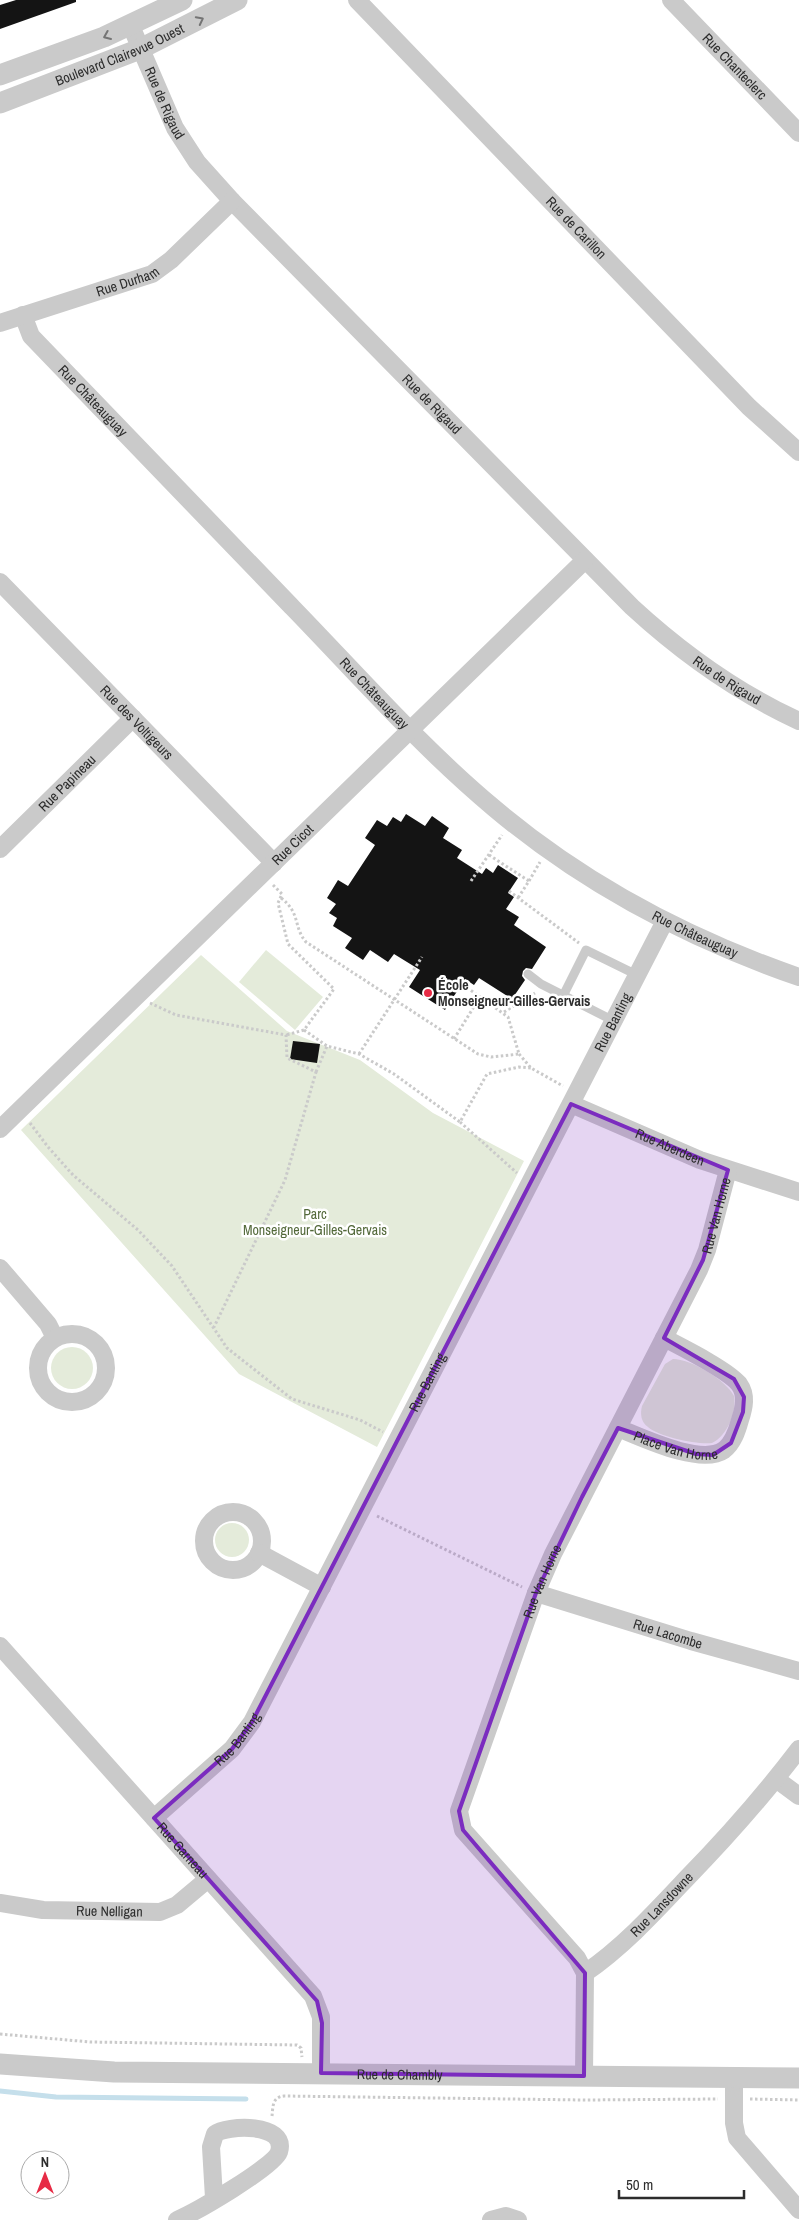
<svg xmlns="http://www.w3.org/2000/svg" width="799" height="2220" viewBox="0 0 799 2220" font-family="'Archivo Narrow',sans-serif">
	<rect width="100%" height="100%" fill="#fff"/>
	<!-- green -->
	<g fill="#e4ebda">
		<polygon points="266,950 323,997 295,1030 239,982"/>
		<polygon points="201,955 287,1031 360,1060 433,1113 524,1161 377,1447 239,1374 21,1130"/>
		<circle cx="72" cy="1368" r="21"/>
		<path d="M673 1359C691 1359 726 1380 734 1396 737 1412 727 1436 712 1443 698 1445 659 1437 648 1427 641 1422 640 1414 642 1406L665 1364Z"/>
		<circle cx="232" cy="1540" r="17"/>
	</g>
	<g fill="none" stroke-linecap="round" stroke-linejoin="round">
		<!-- stream -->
		<polyline stroke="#c5dfeb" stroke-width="5" points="0,2091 56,2097 246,2099"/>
	</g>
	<!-- building -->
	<g fill="#141414">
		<polygon points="16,0 76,0 76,2 0,29 0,5"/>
		<polygon points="406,814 425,826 432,816 449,828 443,838 462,850 457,858 482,874 486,868 493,873 498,865 518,878 508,893 514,897 506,909 519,917 514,925 546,947 532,969 526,968 523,971 522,976 525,980 512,999 479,978 474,985 465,979 445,1010 409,987 420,970 394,954 388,962 370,950 363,960 345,948 352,938 333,926 337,918 329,913 336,904 327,898 338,880 348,886 375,845 365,838 377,820 387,826 393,817 401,822"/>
		<polygon points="293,1041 320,1044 317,1063 290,1059"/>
	</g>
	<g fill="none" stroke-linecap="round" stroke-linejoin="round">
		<!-- path -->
		<g stroke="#cacaca" stroke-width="3" stroke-dasharray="2.5 2.5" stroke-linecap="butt">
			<polyline points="489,855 529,881 518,898"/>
			<polyline points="471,881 502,835"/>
			<polyline points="529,881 540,862"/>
			<polyline points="273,885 282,894 278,903 288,944 334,989 304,1030 286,1035"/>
			<polyline points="509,891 579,943"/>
			<path d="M281 898C301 913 293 927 306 942L478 1054 491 1057 519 1054 508 1017 462 984"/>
			<polyline points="150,1003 176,1015 286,1035 287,1058 316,1072 285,1180 214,1327"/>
			<polyline points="504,1012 535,993"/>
			<polyline points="304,1030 327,1046 359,1054 394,1074 460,1122 487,1074 519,1067 531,1068"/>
			<polyline points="454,1039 480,997"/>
			<polyline points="359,1054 422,957"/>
			<polyline points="519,1054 531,1068 563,1086"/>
			<polyline points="316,1072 327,1046"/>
			<polyline points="460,1122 517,1173"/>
			<polyline points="30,1123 48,1147 73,1175 138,1230 172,1266 227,1348 292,1399 360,1420 383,1432"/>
			<polyline points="377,1516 522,1587"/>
			<polyline points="0,2034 90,2042 297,2045 301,2048 302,2057"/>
			<polyline points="750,2099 799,2100"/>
			<path d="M272 2116C273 2107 272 2097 284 2096L584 2100 718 2099"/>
		</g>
		<!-- service -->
		<g stroke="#cacaca" stroke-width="9">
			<polyline points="528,974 541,984 614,1021"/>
			<polyline points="563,996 586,950 637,975"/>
		</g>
		<!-- minor -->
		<g stroke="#cacaca" stroke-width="18">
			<path id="s1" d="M357 0 749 407 799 452"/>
			<path id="s2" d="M671 0 799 133"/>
			<path id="s3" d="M131 26 175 128 197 162 232 201 632 607C682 653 736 692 799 721"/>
			<path id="s4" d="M23 315 31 336C118 427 205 517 292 607 358 675 421 747 494 808 583 883 689 939 799 977"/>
			<path id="s5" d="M0 323 152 274 171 260 232 201"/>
			<path id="s6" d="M0 582 274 863"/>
			<path id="s7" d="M0 849 133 718"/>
			<path id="s8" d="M571 1104 700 1160 799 1192"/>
			<path id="s9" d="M0 1129 585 560"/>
			<polyline points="0,1268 48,1324 55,1338"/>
			<circle cx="72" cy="1368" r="34"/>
			<path id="s10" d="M618 1428C643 1438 701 1466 724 1450 733 1443 737 1431 740 1420 744 1408 747 1395 739 1384 726 1369 683 1348 664 1338"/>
			<circle cx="233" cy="1541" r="29"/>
			<polyline points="259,1553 322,1587"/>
			<path id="s11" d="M536 1593 691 1641 799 1671"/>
			<path id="s12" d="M0 1646 313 1996 321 2017V2073"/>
			<polyline points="776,1779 799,1796"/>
			<path id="s13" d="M154 1818 232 1749 252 1722 665 921"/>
			<path id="s14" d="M0 1903 43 1910 160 1912 177 1905 208 1879"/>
			<path id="s15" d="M585 1973 577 1958 463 1830 459 1811 536 1593 553 1554 699 1270 707 1250 728 1170"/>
			<path id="s16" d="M584 2076 585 1973C623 1947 655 1912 686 1879 726 1838 764 1795 799 1749"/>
			<polyline points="734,2078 734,2123 737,2138 799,2210"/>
			<path d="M177 2220C194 2213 274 2167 279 2152 288 2122 226 2125 215 2134L211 2147 214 2198"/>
			<polyline points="491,2220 506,2216 518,2220"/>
		</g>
		<!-- tertiary -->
		<g stroke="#cacaca" stroke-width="21">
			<polyline points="0,75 104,37 182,0"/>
			<path id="s17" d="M0 103 140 49 237 0"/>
			<path id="s18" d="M0 2064 114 2072 799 2078"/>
		</g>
	</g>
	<!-- one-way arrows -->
	<defs><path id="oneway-chevron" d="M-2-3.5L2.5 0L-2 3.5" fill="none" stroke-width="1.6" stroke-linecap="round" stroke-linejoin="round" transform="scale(1.25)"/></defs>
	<g stroke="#747474">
		<use href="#oneway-chevron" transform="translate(200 20) rotate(-27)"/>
		<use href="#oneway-chevron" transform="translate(107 36) rotate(157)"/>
	</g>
	<!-- marked area -->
	<path fill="#7b2cbf" fill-opacity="0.2" stroke="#7b2cbf" stroke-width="4" stroke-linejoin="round" d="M571 1104 728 1170 703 1260 664 1338 734 1379 744 1397 743 1412 731 1443 713 1455 696 1454 618 1428 582 1497 536 1593 459 1811 463 1830 585 1973 584 2076 321 2073 322 2023 317 2001 154 1818 232 1749 252 1722Z"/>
	<!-- markers -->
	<circle fill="#e72b45" stroke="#fff" stroke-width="2" cx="428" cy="993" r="5"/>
	<g text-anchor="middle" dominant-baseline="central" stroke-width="5" stroke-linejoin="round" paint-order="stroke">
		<!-- street labels -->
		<g font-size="14" fill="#2d2d2d" stroke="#fff">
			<text stroke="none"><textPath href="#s17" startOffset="129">Boulevard Clairevue Ouest</textPath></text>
			<text stroke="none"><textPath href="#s2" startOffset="92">Rue Chanteclerc</textPath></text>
			<text stroke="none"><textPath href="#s3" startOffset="84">Rue de Rigaud</textPath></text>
			<text stroke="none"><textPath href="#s1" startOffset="316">Rue de Carillon</textPath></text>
			<text stroke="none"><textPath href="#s5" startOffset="134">Rue Durham</textPath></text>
			<text stroke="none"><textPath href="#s4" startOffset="112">Rue Châteauguay</textPath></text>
			<text stroke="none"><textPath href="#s3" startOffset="489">Rue de Rigaud</textPath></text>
			<text stroke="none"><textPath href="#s3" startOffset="894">Rue de Rigaud</textPath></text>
			<text stroke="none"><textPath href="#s4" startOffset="518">Rue Châteauguay</textPath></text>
			<text stroke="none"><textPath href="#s6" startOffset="196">Rue des Voltigeurs</textPath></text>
			<text stroke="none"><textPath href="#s7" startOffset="94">Rue Papineau</textPath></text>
			<text stroke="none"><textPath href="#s9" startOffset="408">Rue Cicot</textPath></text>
			<text stroke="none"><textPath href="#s4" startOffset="922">Rue Châteauguay</textPath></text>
			<text stroke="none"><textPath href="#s13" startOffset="925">Rue Banting</textPath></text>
			<text stroke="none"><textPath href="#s8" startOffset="108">Rue Aberdeen</textPath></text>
			<text stroke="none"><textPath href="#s15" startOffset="858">Rue Van Horne</textPath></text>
			<text stroke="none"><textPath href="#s13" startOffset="520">Rue Banting</textPath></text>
			<text stroke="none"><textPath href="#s10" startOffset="61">Place Van Horne</textPath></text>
			<text stroke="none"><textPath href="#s15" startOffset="452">Rue Van Horne</textPath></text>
			<text stroke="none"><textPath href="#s11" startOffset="138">Rue Lacombe</textPath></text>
			<text stroke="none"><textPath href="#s13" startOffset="115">Rue Banting</textPath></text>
			<text stroke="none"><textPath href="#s12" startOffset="274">Rue Garneau</textPath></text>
			<text stroke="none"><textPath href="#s16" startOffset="206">Rue Lansdowne</textPath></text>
			<text stroke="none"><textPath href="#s14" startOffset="110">Rue Nelligan</textPath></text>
			<text stroke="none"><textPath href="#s18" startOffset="400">Rue de Chambly</textPath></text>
		</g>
		<!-- poi labels -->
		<g font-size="14" font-weight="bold" fill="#2d2d2d" stroke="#fff" text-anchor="start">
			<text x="438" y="985">École<tspan x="438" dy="16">Monseigneur-Gilles-Gervais</tspan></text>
		</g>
		<!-- park labels -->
		<g font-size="14" fill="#53693a" stroke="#fff">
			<text x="315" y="1214">Parc<tspan x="315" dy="16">Monseigneur-Gilles-Gervais</tspan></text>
		</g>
	</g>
	<!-- north arrow -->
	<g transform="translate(45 2175)"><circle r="24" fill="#ffffff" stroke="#ababab"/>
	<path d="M0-4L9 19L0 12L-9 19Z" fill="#e72b45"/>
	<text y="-8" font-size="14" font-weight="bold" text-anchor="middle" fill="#2d2d2d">N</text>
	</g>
	<!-- scale -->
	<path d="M619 2190v8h125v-8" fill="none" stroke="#2d2d2d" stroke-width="2.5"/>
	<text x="626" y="2190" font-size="15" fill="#2d2d2d" stroke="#ffffff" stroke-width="4" paint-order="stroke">50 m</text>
</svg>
